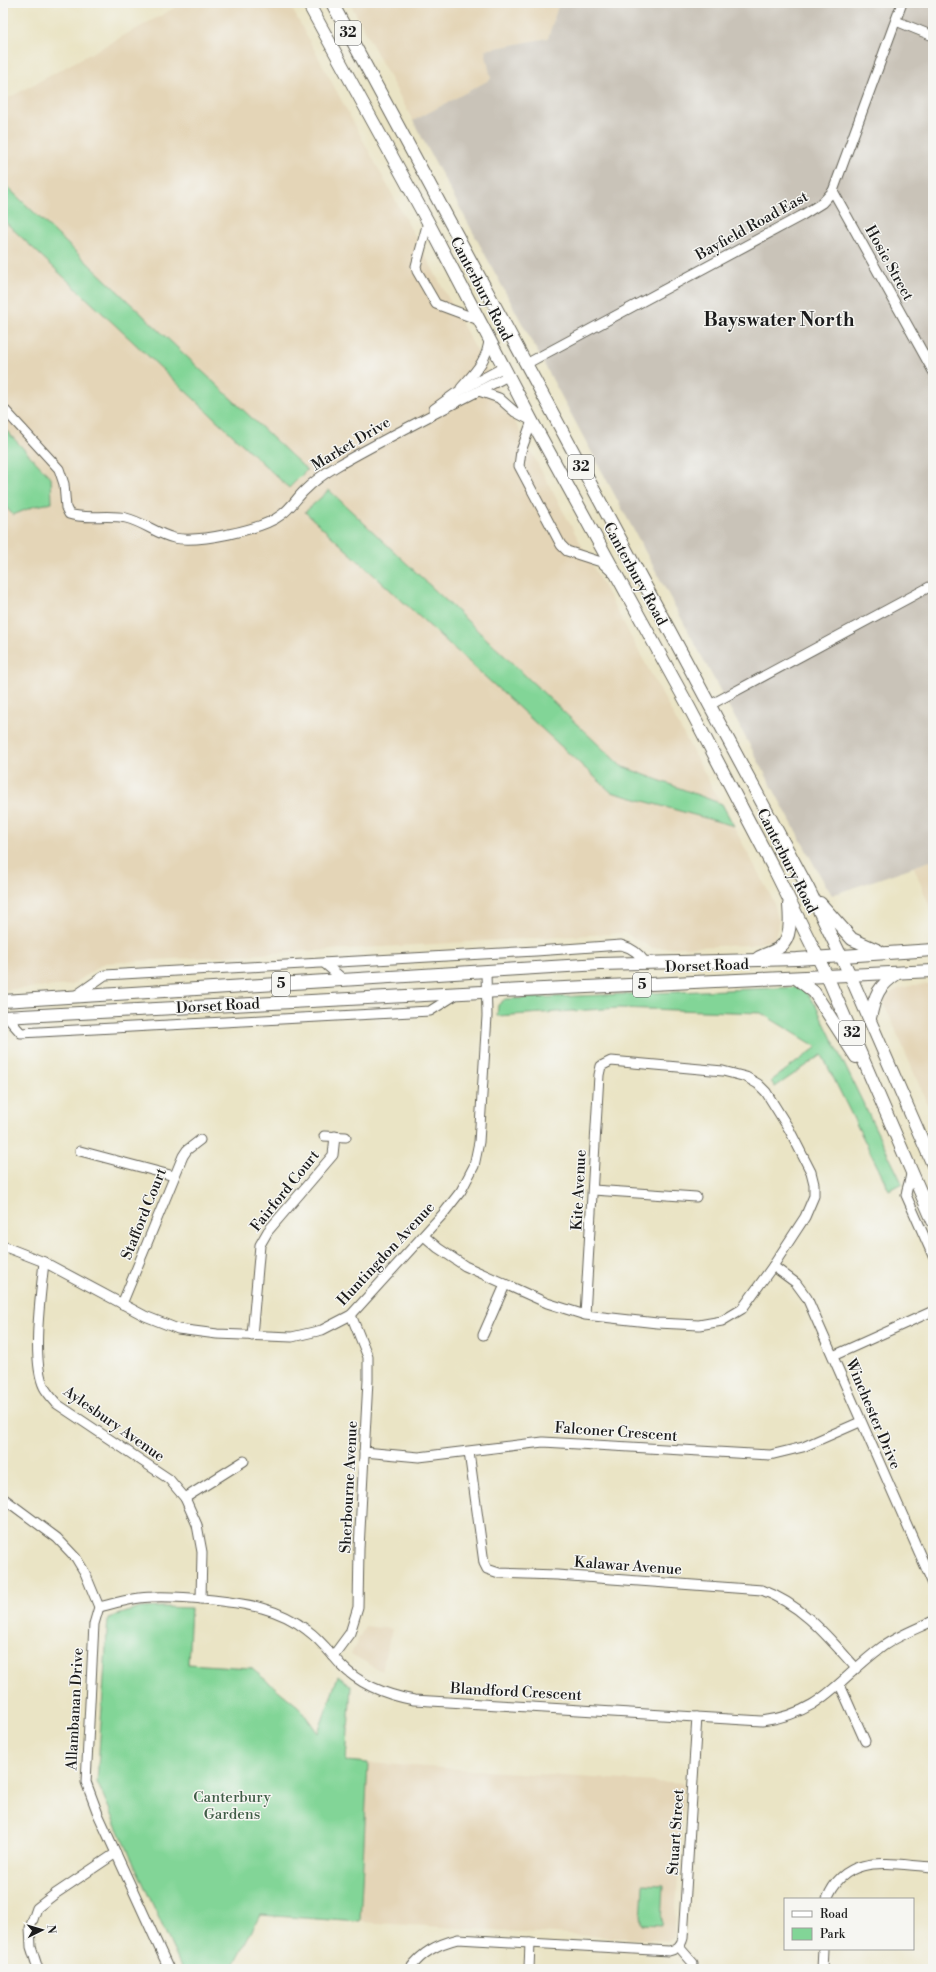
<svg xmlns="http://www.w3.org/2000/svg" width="936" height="1972" viewBox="0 0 936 1972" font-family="'Libre Bodoni',serif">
	<rect width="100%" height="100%" fill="#f6f6f2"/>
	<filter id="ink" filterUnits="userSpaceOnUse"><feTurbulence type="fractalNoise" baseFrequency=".025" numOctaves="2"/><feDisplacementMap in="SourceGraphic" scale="8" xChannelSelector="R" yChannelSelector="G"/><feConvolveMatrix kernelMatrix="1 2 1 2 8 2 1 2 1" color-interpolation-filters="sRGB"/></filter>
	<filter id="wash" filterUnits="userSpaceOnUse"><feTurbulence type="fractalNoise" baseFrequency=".012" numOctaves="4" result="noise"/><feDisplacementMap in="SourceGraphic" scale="16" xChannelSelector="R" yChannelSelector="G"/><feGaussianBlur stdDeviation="0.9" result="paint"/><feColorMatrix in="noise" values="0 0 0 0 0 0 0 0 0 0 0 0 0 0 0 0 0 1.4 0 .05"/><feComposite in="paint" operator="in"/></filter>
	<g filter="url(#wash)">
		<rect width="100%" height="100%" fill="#eae4c5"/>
		<!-- built -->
		<g fill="#e4d5b7">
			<polygon points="184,3 289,3 773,900 779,923 774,940 749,945 652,948 625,933 104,963 72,985 3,990 3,504 13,515 35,506 52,503 51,478 3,427 3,101"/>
			<polygon points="350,3 559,3 548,38 486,50 491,79 413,121"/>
			<polygon points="933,860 933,915 914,867"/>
			<polygon points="933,984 933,1117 884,1003 885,998 895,990 914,985"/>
			<polygon points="365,1626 392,1629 381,1671 351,1654"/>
			<polygon points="368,1763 684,1784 674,1938 670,1941 360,1922"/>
		</g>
		<!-- industrial -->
		<polygon fill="#c9c3b8" points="559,3 933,3 933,860 832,895 817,870 413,121 491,79 485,50 548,38"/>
		<!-- green -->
		<g fill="#82d597" stroke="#4f785a">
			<polygon points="3,183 275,440 307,470 289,488 3,220"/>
			<polygon points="3,427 51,478 52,503 35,506 13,515 3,504"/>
			<polygon points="329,490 621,766 722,804 734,826 611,792 305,512"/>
			<polygon points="801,987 815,1004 902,1183 889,1190 822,1055 775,1087 771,1081 817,1047 761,1013 619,1008 497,1016 498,1005 505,999"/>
			<polygon points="162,1607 191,1608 188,1664 251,1668 299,1707 318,1733 338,1676 351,1686 346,1761 368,1763 360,1922 260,1915 232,1969 182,1969 97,1782 108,1618 140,1608"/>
			<polygon points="643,1884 663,1885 661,1925 641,1924"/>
		</g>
	</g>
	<g filter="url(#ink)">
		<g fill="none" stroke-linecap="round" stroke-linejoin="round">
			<!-- minor casing -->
			<g stroke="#646257" stroke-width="11">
				<g id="minor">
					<polyline points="896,21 933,36"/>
					<polyline points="833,191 933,371"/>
					<polyline points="428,222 416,266 417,271 436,304 479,320"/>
					<polyline points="526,364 801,216 822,203 833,191 902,3"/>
					<path d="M461 388C474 373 488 360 489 339"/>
					<polyline points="479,391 499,398 515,412 532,421 521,451 519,466 561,545 567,551 601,562 613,573"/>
					<path d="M3 408 59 469 64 484 66 508 69 514C85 520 108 514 126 518 143 522 157 534 174 538 197 543 262 530 281 515 290 509 296 499 304 491 314 481 325 473 337 466 393 434 451 405 508 376"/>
					<polyline points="434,409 456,393 504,367"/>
					<polyline points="710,705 933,585"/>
					<polyline points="324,963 344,980"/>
					<path d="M75 996 105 975 536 951 621 945C632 948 639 953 645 962"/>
					<polyline points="6,1016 21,1033 430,1011 457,994"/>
					<polyline points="324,1136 346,1137"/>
					<polyline points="80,1151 174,1176"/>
					<path d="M911 1172C911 1180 907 1186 906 1195L933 1256"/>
					<polyline points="593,1190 696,1197"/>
					<polyline points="424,1236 438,1248 465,1266 547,1303 585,1315 657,1323 699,1325 722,1321 742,1309 773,1266 805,1217 814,1196 814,1184 811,1172 789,1129 766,1092 758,1084 746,1077 723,1071 611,1061 601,1066 599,1075 585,1315"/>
					<polyline points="3,1246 44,1262 145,1316 178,1329 217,1334 292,1337 322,1330 351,1315 443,1214 461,1191 474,1166 479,1142 487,1016 486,972"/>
					<path d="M44 1262C41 1293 31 1360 44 1387 47 1393 53 1399 57 1404L169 1479 185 1498 197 1525 202 1552 201 1599"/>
					<polyline points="773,1266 796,1283 807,1298 933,1584"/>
					<polyline points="122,1304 183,1156 187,1150 200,1140"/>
					<polyline points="483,1335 505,1285"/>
					<polyline points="252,1336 260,1245 268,1231 333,1155 335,1136"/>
					<polyline points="833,1356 933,1311"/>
					<polyline points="364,1452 419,1457 543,1442 770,1455 803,1447 860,1422"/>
					<path d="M469 1452 484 1563 487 1569 499 1573 557 1575 762 1590C803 1605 828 1637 856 1668"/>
					<polyline points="3,1498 57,1538 76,1558 85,1573 99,1607 94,1624 86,1782 98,1814 169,1969"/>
					<polyline points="185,1498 244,1461"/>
					<path d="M99 1607C116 1603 134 1597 152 1597 173 1596 193 1598 213 1600 248 1604 279 1608 307 1630 321 1640 330 1653 341 1665 360 1685 387 1695 414 1700L762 1721C823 1713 837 1680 882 1647 897 1636 916 1629 933 1621"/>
					<polyline points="333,1656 350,1633 358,1607 359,1549 368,1380 368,1357 351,1315"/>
					<polyline points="840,1685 865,1741"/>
					<path d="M827 1899C846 1851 892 1865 933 1867"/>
					<polyline points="679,1947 693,1963"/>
					<polyline points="38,1969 31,1947 30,1928 37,1908 55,1894 116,1853"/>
					<path d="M410 1969C422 1952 438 1944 458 1939L669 1951C677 1949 681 1946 683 1938L697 1717"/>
					<polyline points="529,1969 530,1943"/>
					<polyline points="822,1969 823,1949"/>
				</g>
			</g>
			<!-- major casing -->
			<g stroke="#646257" stroke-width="14">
				<g id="major">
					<polyline points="308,3 428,222 532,421 689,707 775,871 827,976 933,1221"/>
					<polyline points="332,3 808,888 850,975 933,1165"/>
					<polyline points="820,903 852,939 879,951"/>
					<path d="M758 958C765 954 774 952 780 947 792 938 790 918 789 905"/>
					<polyline points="796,978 814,992 856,1057"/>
					<polyline points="3,1001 600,964 797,959 933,950"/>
					<polyline points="3,1017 522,990 933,971"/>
					<path d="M870 1018C875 995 878 986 898 973"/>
				</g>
			</g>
			<!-- minor -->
			<use href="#minor" stroke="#fff" stroke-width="9"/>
			<!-- major -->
			<use href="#major" stroke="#fff" stroke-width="12"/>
		</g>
	</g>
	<g text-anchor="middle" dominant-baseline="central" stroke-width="3" stroke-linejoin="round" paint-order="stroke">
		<!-- shield labels -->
		<g fill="#f6f6f2" stroke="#5d5d5c" stroke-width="1">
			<rect x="335" y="21" width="26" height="24" rx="3"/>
			<rect x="568" y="455" width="26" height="24" rx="3"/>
			<rect x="272" y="972" width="18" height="24" rx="3"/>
			<rect x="633" y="973" width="18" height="24" rx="3"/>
			<rect x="839" y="1021" width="26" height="24" rx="3"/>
		</g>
		<g font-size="14" font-weight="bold" fill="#1c1c1c">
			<text x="348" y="33">32</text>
			<text x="581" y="467">32</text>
			<text x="281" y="984">5</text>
			<text x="642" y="985">5</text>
			<text x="852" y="1033">32</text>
		</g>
		<!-- street labels -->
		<g font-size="15" fill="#1c1c1c" stroke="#f6f6f2">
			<text transform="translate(752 226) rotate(-29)">Bayfield Road East</text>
			<text transform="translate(889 263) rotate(61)">Hosie Street</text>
			<text transform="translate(481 289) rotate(62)">Canterbury Road</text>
			<text transform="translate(351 444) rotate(-31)">Market Drive</text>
			<text transform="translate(635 574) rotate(61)">Canterbury Road</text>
			<text transform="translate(787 861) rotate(63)">Canterbury Road</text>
			<text transform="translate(707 966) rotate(-2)">Dorset Road</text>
			<text transform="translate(218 1006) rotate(-3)">Dorset Road</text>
			<text transform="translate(579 1190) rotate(-87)">Kite Avenue</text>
			<text transform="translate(285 1191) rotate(-51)">Fairford Court</text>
			<text transform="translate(144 1214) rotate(-68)">Stafford Court</text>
			<text transform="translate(386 1254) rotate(-47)">Huntingdon Avenue</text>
			<text transform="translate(873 1414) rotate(67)">Winchester Drive</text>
			<text transform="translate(114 1424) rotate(35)">Aylesbury Avenue</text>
			<text transform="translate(616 1432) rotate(4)">Falconer Crescent</text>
			<text transform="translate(349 1487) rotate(-87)">Sherbourne Avenue</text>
			<text transform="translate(628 1566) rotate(4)">Kalawar Avenue</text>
			<text transform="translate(516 1692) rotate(3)">Blandford Crescent</text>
			<text transform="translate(75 1709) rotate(-87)">Allambanan Drive</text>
			<text transform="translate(676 1832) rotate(-86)">Stuart Street</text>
		</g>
		<!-- park labels -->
		<g font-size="15" fill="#405d47" stroke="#f6f6f2">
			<text x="232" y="1797">Canterbury<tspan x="232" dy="17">Gardens</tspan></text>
		</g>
		<!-- district labels -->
		<g font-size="19" font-weight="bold" fill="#1c1c1c" stroke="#f6f6f2">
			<text x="779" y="320">Bayswater North</text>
		</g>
	</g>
	<!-- margin -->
	<rect width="936" height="1972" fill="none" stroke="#f6f6f2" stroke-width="16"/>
	<!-- legend -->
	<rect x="784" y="1898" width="130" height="52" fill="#f6f6f2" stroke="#9f9f9c"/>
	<rect x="792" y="1911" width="20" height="6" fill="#ffffff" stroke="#9f9f9c"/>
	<text x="820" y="1918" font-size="12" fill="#1c1c1c">Road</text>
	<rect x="792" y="1928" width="20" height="12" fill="#82d597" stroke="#9f9f9c"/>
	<text x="820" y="1938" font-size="12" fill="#1c1c1c">Park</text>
	<!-- north arrow -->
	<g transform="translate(42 1930) rotate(85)" stroke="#f6f6f2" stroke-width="3" paint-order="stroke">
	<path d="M0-3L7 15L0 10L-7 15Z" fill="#1c1c1c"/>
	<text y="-6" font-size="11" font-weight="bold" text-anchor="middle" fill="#1c1c1c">N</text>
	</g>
</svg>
